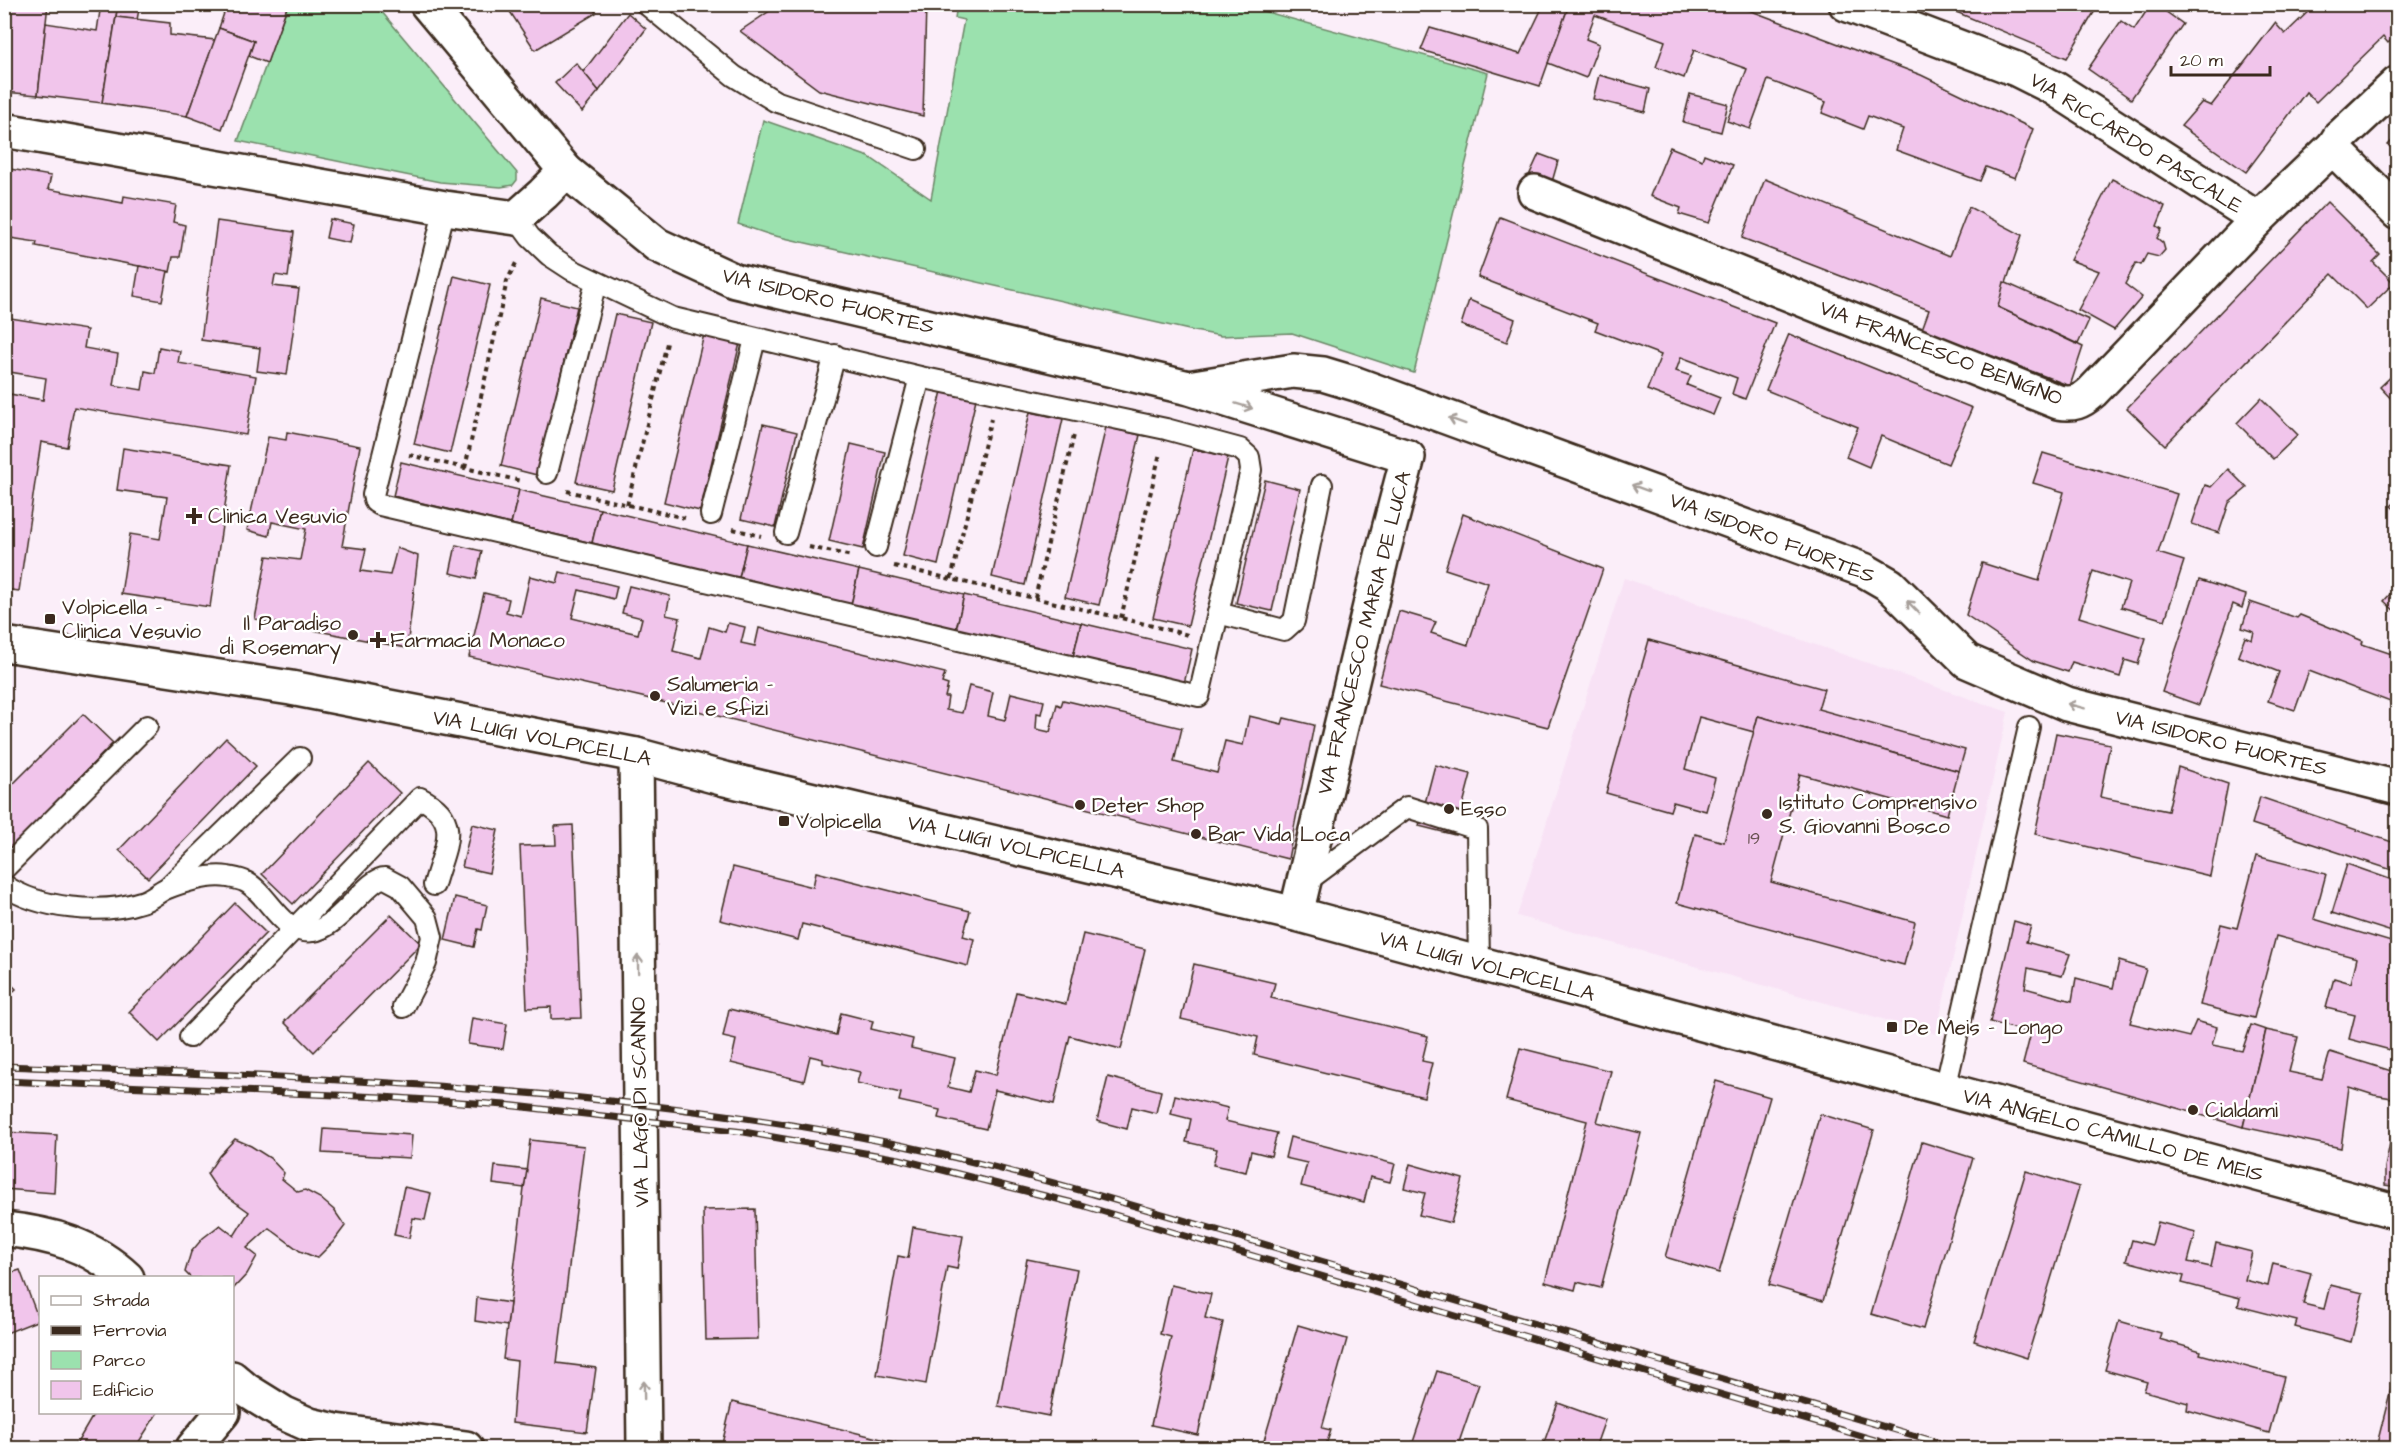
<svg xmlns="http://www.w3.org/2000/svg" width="2402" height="1453" viewBox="0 0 2402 1453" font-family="'Architects Daughter',sans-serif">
	<rect width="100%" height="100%" fill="#fbeef9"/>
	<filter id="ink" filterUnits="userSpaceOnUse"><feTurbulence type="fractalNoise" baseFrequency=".0167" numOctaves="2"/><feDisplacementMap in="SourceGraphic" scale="12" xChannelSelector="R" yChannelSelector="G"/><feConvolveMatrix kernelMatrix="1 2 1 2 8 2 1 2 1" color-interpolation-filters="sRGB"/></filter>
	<g filter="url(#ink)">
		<!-- built -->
		<polygon fill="#f8e2f5" points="1624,578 2008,712 1936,1034 1517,916"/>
		<!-- green -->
		<g fill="#9be1ae" stroke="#6b8666" stroke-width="1.5">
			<polygon points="288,5 376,5 517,173 517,180 513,185 501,187 440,182 238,141"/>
			<polygon points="957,5 1241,5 1488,73 1414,373 1292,333 1221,336 1189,330 771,235 738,224 763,120 869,157 931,199 964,20 955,18"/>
		</g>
		<!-- building -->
		<g fill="#f1c5eb" stroke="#3b2a1e" stroke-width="1.5">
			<polygon points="11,4 48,4 38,95 4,92 4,21 10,21"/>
			<polygon points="101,4 118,4 102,103 38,95 46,23 97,31"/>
			<polygon points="118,4 140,4 137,20 116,17"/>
			<polygon points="227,4 288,4 267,63 249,56 254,41 219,28"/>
			<polygon points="505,4 591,4 596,13 535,50"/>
			<polygon points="780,4 926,4 923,116 819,90 740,31"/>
			<polygon points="1544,4 1569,5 1540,86 1421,50 1430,28 1520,54"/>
			<polygon points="1567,4 1733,4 1921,75 2033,129 2015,178 1986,167 1980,181 1896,150 1903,129 1868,116 1863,129 1822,113 1826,102 1768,80 1750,129 1727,121 1747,69 1694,50 1684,78 1656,67 1665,41 1595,15 1586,39 1599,44 1586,78 1548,63 1569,5"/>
			<polygon points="1937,4 2099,4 2067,58"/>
			<polygon points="2151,4 2155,4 2183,24 2131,99 2088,69 2121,21 2134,30"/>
			<polygon points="2316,4 2398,4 2398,34 2388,43 2383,37 2316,102 2306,92 2246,172 2181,126 2202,102 2211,106 2275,23 2285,34"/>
			<polygon points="628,13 646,29 599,91 583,72"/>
			<polygon points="116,17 170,23 170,35 215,40 187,116 102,103"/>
			<polygon points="219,28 254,41 222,129 187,116"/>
			<polygon points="576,63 599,91 582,112 555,83"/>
			<polygon points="1599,75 1650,89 1645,112 1593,99"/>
			<polygon points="1690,94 1728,104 1721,132 1683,122"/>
			<polygon points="2398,135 2398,154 2388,145"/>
			<polygon points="1670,147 1702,160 1704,154 1733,165 1709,223 1679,214 1681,208 1650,196"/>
			<polygon points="1539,154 1558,161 1550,189 1528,178"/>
			<polygon points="4,168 51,176 48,189 123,203 124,196 176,205 173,222 185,225 180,257 173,257 170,272 36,246 37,242 4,237"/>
			<polygon points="1765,179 1950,256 1969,207 2022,235 1998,307 2083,347 2070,386 1922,329 1929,310 1742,238"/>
			<polygon points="2112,179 2165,206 2157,226 2162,229 2157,238 2163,243 2165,250 2159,257 2147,254 2141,265 2136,263 2125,284 2142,297 2114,330 2078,310 2099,271 2070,260"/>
			<polygon points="2327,202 2380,255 2373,262 2394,283 2367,309 2332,274 2165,445 2127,408"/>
			<polygon points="1500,217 1775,323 1745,399 1732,394 1737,378 1681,357 1676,371 1691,376 1687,385 1720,398 1713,415 1647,390 1661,355 1595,330 1598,323 1478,277"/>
			<polygon points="330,219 354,224 350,243 326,238"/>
			<polygon points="217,221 294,232 288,277 275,275 273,286 299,289 287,375 257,371 260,348 201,340"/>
			<polygon points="139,266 168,271 162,301 134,296"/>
			<polygon points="454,276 490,285 450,453 414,444"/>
			<polygon points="2004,282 2089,320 2078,344 1998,307"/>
			<polygon points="541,298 577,307 537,475 501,466"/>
			<polygon points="1469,300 1515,319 1507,342 1461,325"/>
			<polygon points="615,314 651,322 612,490 576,482"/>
			<polygon points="4,317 87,330 84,348 118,354 113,385 142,390 145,371 155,373 159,347 180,351 178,363 256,376 246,435 74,407 67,447 41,442 19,591 4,589 4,393 43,400 46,378 4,371"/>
			<polygon points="704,334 740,343 700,511 664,502"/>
			<polygon points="1789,334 1972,408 1948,464 1881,436 1869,467 1846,457 1858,427 1766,390"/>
			<polygon points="2398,370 2398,406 2380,387"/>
			<polygon points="942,391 976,399 938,565 903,556"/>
			<polygon points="2261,398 2298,435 2273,459 2237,423"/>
			<polygon points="1030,412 1063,419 1025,585 992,577"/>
			<polygon points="763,424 797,432 775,527 741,519"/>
			<polygon points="1106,427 1140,435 1099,605 1065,597"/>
			<polygon points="287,432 360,446 342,546 366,549 361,571 390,575 397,548 418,556 407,648 255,619 267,556 300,560 306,529 272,522 269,536 247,530 268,437 286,440"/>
			<polygon points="851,444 885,452 863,549 829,541"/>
			<polygon points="123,448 231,465 210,607 121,594 130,534 160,539 167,497 117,490"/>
			<polygon points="1193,449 1228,457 1188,626 1153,618"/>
			<polygon points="2043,453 2177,494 2158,553 2184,561 2165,620 2121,607 2129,583 2093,571 2079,617 2146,638 2138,664 2125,660 2120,677 2072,662 2068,672 2034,661 1966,615 1982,563 2039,581 2064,492 2033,483"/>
			<polygon points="401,462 519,490 511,524 393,496"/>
			<polygon points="2228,469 2247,488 2229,503 2219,533 2192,524 2205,485 2211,487"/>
			<polygon points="1265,480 1300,489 1272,611 1236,603"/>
			<polygon points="519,490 600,509 592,543 511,524"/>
			<polygon points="2398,500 2398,512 2391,506"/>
			<polygon points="600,509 747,544 739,578 592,543"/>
			<polygon points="1463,514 1603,569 1548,727 1379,684 1399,611 1436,622 1431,633 1468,645 1488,583 1445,569"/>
			<polygon points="747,544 859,570 851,605 739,578"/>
			<polygon points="456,545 482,551 476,579 450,573"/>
			<polygon points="859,570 964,595 956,630 851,605"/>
			<polygon points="560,572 617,586 614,599 579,590 572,618 638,634 642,618 622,613 629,586 670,596 666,615 680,618 673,651 701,658 709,627 725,632 728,623 745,627 741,643 755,646 759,628 945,673 942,683 948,685 945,697 948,697 946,710 962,713 969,686 993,692 988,716 1005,720 1011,693 1044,701 1041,714 1037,713 1036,729 1050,732 1057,704 1061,706 1063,700 1182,728 1174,762 1217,773 1225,741 1243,745 1249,716 1282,724 1284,718 1314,725 1288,859 642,697 469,657 484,593 509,599 506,612 521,616 530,576 557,583"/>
			<polygon points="2199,580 2246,595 2242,608 2233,604 2199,705 2162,692"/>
			<polygon points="2398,585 2398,614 2384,601"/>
			<polygon points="964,595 1081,623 1073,657 956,630"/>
			<polygon points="2250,602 2297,618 2300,615 2363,641 2362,644 2398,656 2398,705 2309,671 2295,710 2268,701 2279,672 2238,656 2245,637 2252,640 2254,632 2242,628"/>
			<polygon points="1081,623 1192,649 1184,684 1073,657"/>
			<polygon points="1649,640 1824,689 1818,709 1965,750 1959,771 1758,716 1754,732 1699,717 1685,769 1715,778 1706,811 1673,802 1670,811 1606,793"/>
			<polygon points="83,714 113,743 6,853 4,793"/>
			<polygon points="1758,716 1959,771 1947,815 1800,774 1771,882 1915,922 1904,965 1677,903 1695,834 1724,842"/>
			<polygon points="2056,733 2110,744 2100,797 2168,811 2178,767 2228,784 2210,876 2035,834"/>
			<polygon points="226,738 256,766 148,878 119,850"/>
			<polygon points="369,763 400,793 293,904 262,874"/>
			<polygon points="1435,765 1471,774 1455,835 1419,826"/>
			<polygon points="2260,797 2398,844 2398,872 2252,824"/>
			<polygon points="472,824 498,830 489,873 462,867"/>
			<polygon points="573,825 581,1018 551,1019 551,1007 527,1008 520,846 556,845 555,826"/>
			<polygon points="2256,856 2326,874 2314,919 2398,944 2398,1052 2349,1039 2355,1015 2326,1008 2334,978 2351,983 2357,958 2276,936 2254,1018 2200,1005 2221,924 2237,928"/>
			<polygon points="2347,864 2398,882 2398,934 2332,913"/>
			<polygon points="733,867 813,887 816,872 970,911 963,936 974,939 968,966 802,924 798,940 720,920"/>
			<polygon points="455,897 487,905 482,930 478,929 474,947 445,940"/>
			<polygon points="235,903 266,933 159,1042 129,1012"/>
			<polygon points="391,915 421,944 314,1052 284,1022"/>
			<polygon points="2014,921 2031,926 2026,942 2070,954 2062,976 2028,968 2025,988 2072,1001 2076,978 2113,988 2119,961 2146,969 2130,1023 2189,1037 2196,1021 2217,1027 2212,1045 2242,1051 2251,1025 2266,1030 2243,1127 2023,1064 2031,1033 1990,1022"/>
			<polygon points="1083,934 1145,949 1121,1049 1070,1036 1054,1104 995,1090 986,1129 938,1118 940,1110 899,1101 901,1093 857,1083 860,1072 823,1063 823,1059 810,1056 804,1081 731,1063 736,1040 723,1037 729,1009 836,1035 841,1013 873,1021 871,1029 913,1039 911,1048 955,1058 948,1087 969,1092 975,1070 996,1075 1016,992 1066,1004"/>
			<polygon points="1194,964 1275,983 1271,998 1428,1036 1422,1061 1432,1063 1424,1097 1254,1055 1258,1037 1181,1019"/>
			<polygon points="4,977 16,989 4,1000"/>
			<polygon points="472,1018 507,1024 503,1049 468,1044"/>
			<polygon points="2266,1030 2298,1037 2289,1072 2322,1079 2330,1052 2398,1073 2398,1099 2374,1095 2349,1087 2341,1148 2243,1127"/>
			<polygon points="1520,1048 1611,1071 1597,1122 1641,1133 1601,1288 1577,1282 1575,1290 1545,1282 1587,1121 1506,1100"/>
			<polygon points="1108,1077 1161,1091 1156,1113 1132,1107 1127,1129 1097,1121"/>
			<polygon points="1716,1081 1770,1097 1719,1273 1665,1257"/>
			<polygon points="1175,1095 1228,1108 1225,1121 1277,1133 1271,1156 1251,1151 1246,1172 1213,1165 1217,1149 1186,1142 1191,1119 1171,1114"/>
			<polygon points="2398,1105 2398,1187 2385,1185 2385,1167"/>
			<polygon points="1820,1114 1874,1130 1823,1301 1769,1285"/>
			<polygon points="324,1129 412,1135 410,1158 322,1153"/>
			<polygon points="4,1132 57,1135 54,1193 4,1189"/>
			<polygon points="1290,1137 1395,1164 1390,1182 1370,1177 1364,1202 1301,1186 1307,1163 1285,1158"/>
			<polygon points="235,1139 251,1146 270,1158 284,1173 282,1179 298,1192 305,1190 320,1198 334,1210 345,1226 333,1242 317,1258 300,1251 269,1228 247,1248 257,1256 247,1274 232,1290 232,1278 191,1278 185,1272 191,1252 203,1238 220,1225 234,1236 249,1212 217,1189 207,1174 219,1156"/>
			<polygon points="530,1140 584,1146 557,1363 596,1368 587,1432 512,1423 517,1361 503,1359"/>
			<polygon points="1922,1142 1973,1158 1923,1329 1871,1314"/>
			<polygon points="1410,1164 1463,1179 1451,1223 1419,1215 1425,1193 1404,1188"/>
			<polygon points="495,1166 527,1170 524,1188 493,1184"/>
			<polygon points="2026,1171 2079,1187 2027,1358 1974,1341"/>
			<polygon points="404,1187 431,1193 425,1220 413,1218 409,1238 394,1235"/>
			<polygon points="755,1209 758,1339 706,1340 703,1210"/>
			<polygon points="2158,1222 2196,1232 2188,1262 2211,1267 2216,1243 2252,1252 2245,1280 2268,1286 2273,1263 2311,1273 2303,1304 2324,1309 2330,1285 2363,1293 2351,1342 2295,1327 2297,1321 2238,1306 2240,1298 2182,1283 2184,1276 2126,1261 2132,1240 2152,1245"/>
			<polygon points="913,1227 963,1236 957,1269 947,1267 926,1384 877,1375 898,1256 908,1258"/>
			<polygon points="1027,1259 1077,1269 1049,1416 998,1406"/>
			<polygon points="20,1270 39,1320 4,1334 4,1275"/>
			<polygon points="1171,1285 1211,1294 1205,1318 1223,1322 1198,1435 1151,1425 1171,1337 1160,1334"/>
			<polygon points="477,1298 510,1303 507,1326 475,1321"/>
			<polygon points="2119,1321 2161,1333 2159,1339 2201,1351 2200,1354 2284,1377 2269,1433 2187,1410 2188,1403 2144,1391 2147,1382 2105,1370"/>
			<polygon points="1298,1325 1347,1339 1322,1428 1331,1430 1325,1448 1275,1448 1263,1444"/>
			<polygon points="2398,1361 2398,1448 2376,1448"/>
			<polygon points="1437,1371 1479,1384 1457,1448 1411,1448"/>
			<polygon points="732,1402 918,1448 721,1448"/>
			<polygon points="1558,1403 1605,1420 1595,1448 1542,1448"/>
			<polygon points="95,1412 158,1412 135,1448 74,1448"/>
			<polygon points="1690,1442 1712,1448 1688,1448"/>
		</g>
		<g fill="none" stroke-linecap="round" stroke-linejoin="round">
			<!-- service casing -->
			<g stroke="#3b2a1e" stroke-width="24">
				<g id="service">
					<polyline points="646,4 734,76 775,101 916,149"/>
					<polyline points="445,208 373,495 375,502 380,505 1199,696 1251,470 1249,457 1240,449 1166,429 920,377 673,318 572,270 549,255 530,237 516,218"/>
					<polyline points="547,473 596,282"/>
					<polyline points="711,514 755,339"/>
					<polyline points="786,533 835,355"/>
					<polyline points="876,547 920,377"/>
					<polyline points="1218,613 1284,630 1294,621 1322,485"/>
					<polyline points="4,869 147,726"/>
					<polyline points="1303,884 1407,807 1477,829 1479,965"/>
					<path d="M4 885C38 909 102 915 141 902 150 900 157 893 165 889 183 882 209 874 228 877 233 878 241 879 246 882 269 894 282 936 313 931 339 928 368 877 385 878L400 886 427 918 432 937 426 963 403 1007"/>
					<polyline points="167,888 300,758"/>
					<path d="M190 1037 420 798C464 820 444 847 434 885"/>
					<polyline points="1945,1089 2029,727"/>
				</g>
			</g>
			<!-- minor casing -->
			<g stroke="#3b2a1e" stroke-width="38">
				<g id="minor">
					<polyline points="427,4 566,171 657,245 735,281 1189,388 1408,457 1382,556 1296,914"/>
					<polyline points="1846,4 2016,69 2054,88 2258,219"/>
					<polyline points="2398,83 2339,138 2334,146 2337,152 2398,213"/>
					<polyline points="4,130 445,208 516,218 543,194 566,171"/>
					<path d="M1535 192 2058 402C2073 405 2081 402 2092 392L2258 219 2334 146"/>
					<polyline points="1194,387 1293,371 1323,374 1356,384 1864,570 1890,585 1967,661 2067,704 2398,788"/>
					<polyline points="636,755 644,1448"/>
					<path d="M4 1229C51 1234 92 1245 127 1278"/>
					<polyline points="232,1378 246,1390 283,1413 310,1425 336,1431 466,1448"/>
					<polyline points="193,1448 223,1412"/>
				</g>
			</g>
			<!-- tertiary casing -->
			<g stroke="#3b2a1e" stroke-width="38">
				<polyline id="tertiary" points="4,644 291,688 636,755 725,779 1296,914 2398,1212"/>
			</g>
			<!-- path -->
			<g stroke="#3b2a1e" stroke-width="4" stroke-dasharray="4.5 4.5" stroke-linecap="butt">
				<polyline points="409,455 521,481"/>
				<polyline points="465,468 507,281 517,261"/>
				<polyline points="567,491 685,518"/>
				<polyline points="627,505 667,343"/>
				<polyline points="733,529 761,536"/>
				<polyline points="809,547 852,556"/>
				<polyline points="894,566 1121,618 1188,635"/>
				<polyline points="951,579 991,419"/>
				<polyline points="1035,598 1074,435"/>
				<polyline points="1121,618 1160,453"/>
			</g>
			<!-- service -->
			<use href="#service" stroke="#fff" stroke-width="20"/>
			<!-- minor -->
			<use href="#minor" stroke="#fff" stroke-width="33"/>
			<!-- tertiary -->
			<use href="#tertiary" stroke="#fff" stroke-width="33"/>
			<!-- rail casing -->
			<g stroke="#3b2a1e" stroke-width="7">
				<g id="rail">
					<path d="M4 1066C286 1077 568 1084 845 1134 1006 1164 1164 1215 1321 1261 1533 1324 1745 1386 1957 1448"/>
					<polyline points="4,1081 382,1097 506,1105 744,1132 899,1159 1081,1205 1902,1448"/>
				</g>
			</g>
			<!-- rail -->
			<use href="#rail" stroke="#fff" stroke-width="4.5" stroke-dasharray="14" stroke-linecap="butt"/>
		</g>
		<!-- one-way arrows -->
		<defs><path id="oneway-shaft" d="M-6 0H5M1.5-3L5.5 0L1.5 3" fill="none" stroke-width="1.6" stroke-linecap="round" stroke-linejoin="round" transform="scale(1.5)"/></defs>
		<g stroke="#a79f9a">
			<use href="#oneway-shaft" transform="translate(1244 406) rotate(17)"/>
			<use href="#oneway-shaft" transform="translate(1457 421) rotate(-160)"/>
			<use href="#oneway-shaft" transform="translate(1640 488) rotate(-160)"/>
			<use href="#oneway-shaft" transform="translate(1913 607) rotate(-135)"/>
			<use href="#oneway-shaft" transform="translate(2076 706) rotate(-165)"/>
			<use href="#oneway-shaft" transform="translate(638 964) rotate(-91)"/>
			<use href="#oneway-shaft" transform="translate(644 1390) rotate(-91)"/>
		</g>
	</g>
	<!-- markers -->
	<g fill="#3b2a1e" stroke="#fff" stroke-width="2">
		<path d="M191 507h6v6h6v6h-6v6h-6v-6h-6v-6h6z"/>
		<rect x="44" y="613" width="12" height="12" rx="3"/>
		<circle cx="353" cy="635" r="6"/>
		<path d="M375 631h6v6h6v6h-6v6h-6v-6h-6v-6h6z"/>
		<circle cx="655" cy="696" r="6"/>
		<circle cx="1080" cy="805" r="6"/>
		<circle cx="1449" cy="809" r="6"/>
		<circle cx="1767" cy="814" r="6"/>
		<rect x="778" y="815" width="12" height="12" rx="3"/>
		<circle cx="1196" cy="834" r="6"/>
		<rect x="1886" y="1021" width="12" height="12" rx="3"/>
		<circle cx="2193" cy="1110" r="6"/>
	</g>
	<g text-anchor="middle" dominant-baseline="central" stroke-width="5" stroke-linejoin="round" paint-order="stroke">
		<!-- number labels -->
		<g font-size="18" fill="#685151">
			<text x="1754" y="838">19</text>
		</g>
		<!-- street labels -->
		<g font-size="21" fill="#3b2a1e" stroke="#fff">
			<text transform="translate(2136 143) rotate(32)">VIA RICCARDO PASCALE</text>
			<text transform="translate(828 301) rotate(14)">VIA ISIDORO FUORTES</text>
			<text transform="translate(1941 353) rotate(21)">VIA FRANCESCO BENIGNO</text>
			<text transform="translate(1772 538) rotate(21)">VIA ISIDORO FUORTES</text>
			<text transform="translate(1364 633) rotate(-76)">VIA FRANCESCO MARIA DE LUCA</text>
			<text transform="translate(542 738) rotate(11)">VIA LUIGI VOLPICELLA</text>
			<text transform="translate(2221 743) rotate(14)">VIA ISIDORO FUORTES</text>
			<text transform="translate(1016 847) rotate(13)">VIA LUIGI VOLPICELLA</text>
			<text transform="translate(1487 966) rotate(15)">VIA LUIGI VOLPICELLA</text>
			<text transform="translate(640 1102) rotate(-91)">VIA LAGO DI SCANNO</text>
			<text transform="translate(2113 1135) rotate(15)">VIA ANGELO CAMILLO DE MEIS</text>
		</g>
		<!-- poi labels -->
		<g font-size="21" fill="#3b2a1e" stroke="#fff" text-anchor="start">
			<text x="208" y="516">Clinica Vesuvio</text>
			<text x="62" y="607">Volpicella -<tspan x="62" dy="24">Clinica Vesuvio</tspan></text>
			<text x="341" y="623" text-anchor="end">Il Paradiso<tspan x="341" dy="24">di Rosemary</tspan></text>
			<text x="390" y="640">Farmacia Monaco</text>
			<text x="667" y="684">Salumeria -<tspan x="667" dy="24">Vizi e Sfizi</tspan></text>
			<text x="1779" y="802">Istituto Comprensivo<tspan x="1779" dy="24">S. Giovanni Bosco</tspan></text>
			<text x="1092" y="805">Deter Shop</text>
			<text x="1461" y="809">Esso</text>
			<text x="796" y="821">Volpicella</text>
			<text x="1208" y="834">Bar Vida Loca</text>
			<text x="1904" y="1027">De Meis - Longo</text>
			<text x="2205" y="1110">Cialdami</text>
		</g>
	</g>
	<!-- margin -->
	<rect width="2402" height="1453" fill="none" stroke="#fff" stroke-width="24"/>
	<rect x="12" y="12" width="2378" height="1429" fill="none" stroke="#3b2a1e" stroke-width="2" filter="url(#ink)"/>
	<!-- legend -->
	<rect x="39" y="1276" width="195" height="138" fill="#ffffff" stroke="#b1aaa5" stroke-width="1.5"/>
	<rect x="51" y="1296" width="30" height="9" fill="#ffffff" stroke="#b1aaa5" stroke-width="1.5"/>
	<text x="93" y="1306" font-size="18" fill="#3b2a1e">Strada</text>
	<rect x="51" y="1326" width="30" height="9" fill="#3b2a1e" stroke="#b1aaa5" stroke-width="1.5"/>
	<text x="93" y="1336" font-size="18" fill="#3b2a1e">Ferrovia</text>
	<rect x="51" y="1351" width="30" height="18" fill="#9be1ae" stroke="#b1aaa5" stroke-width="1.5"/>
	<text x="93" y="1366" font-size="18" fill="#3b2a1e">Parco</text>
	<rect x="51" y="1381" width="30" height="18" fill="#f1c5eb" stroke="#b1aaa5" stroke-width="1.5"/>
	<text x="93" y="1396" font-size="18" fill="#3b2a1e">Edificio</text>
	<!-- scale -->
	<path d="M2171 66v9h99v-9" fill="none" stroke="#3b2a1e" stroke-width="3"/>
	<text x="2180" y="66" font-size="18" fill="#3b2a1e" stroke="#ffffff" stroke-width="4.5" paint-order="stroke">20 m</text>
</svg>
